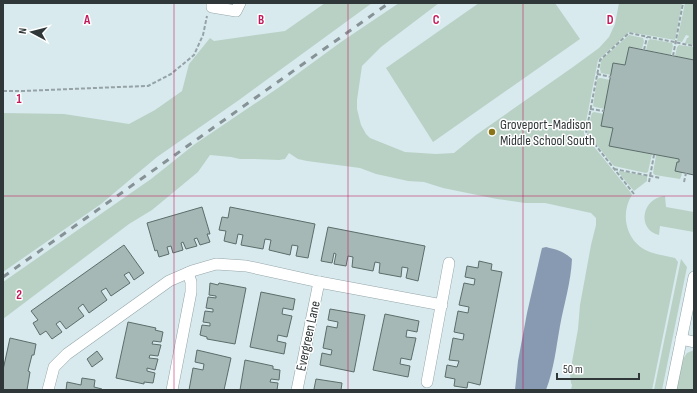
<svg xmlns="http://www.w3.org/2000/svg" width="697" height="393" viewBox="0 0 697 393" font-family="'Sofia Sans Condensed',sans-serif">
	<rect width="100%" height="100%" fill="#d8eaee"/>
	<!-- green -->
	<g fill="#b8d1c4">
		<polygon points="325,3 372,3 239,100 157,157 101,204 3,272 3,113 64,114 129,124 155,110 182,91 189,64 210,38 214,41 285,31"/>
		<path d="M399 3H439L381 47 362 66 357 100V109L361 125 366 134 370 138 405 152 436 154 454 153 476 135 573 67 599 48 609 37 615 24 619 3H682L675 40 629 32 598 60 584 132V134L631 193 632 195C619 215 627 244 650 252 658 255 667 256 675 258L678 262 652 390H571L572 385 571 383 570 373 578 329 580 305 591 245 596 225V218L591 213 545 203H525L497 199 443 188 424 182 408 181 390 177 376 174 360 168 307 161 298 159 289 153 285 159 279 160 254 159H240L231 157 210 155 198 172 152 210 129 224 3 319V282L151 179 195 144 278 88 341 42Z"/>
		<polygon points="479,3 555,3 580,39 433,142 386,68"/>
		<polygon points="685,3 694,3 694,45 685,43 687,38 688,38 689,36 686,35 682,42 677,41"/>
		<polygon points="629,35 643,38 644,41 642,49 629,47 625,65 613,63 611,75 601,73 600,69 601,60"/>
		<polygon points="650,39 672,43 673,46 671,55 646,50 648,41"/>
		<polygon points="679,45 694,47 694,60 675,56 677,47"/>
		<polygon points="599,78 601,78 610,80 605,109 595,107 593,106 597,80"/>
		<polygon points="594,112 604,114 613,128 610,146 652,154 648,172 646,173 614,166 587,133 591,116 592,113"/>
		<path d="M656 155 679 159C678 168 685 171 680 179L655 175 653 173Z"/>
		<polygon points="619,171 647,176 647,181 634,191 619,173"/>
		<path d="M665 196 666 207 694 212V232L660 226 659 235C637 230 641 198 665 196Z"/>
		<polygon points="681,259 687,267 662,390 654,390"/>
		<polygon points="694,350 694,390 676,390 683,359 687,353"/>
	</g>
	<!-- water -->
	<path fill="#879ab2" d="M546 247C558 250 563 251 572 259 571 282 564 304 560 326 556 348 554 369 546 390H515L518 361 527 313 541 252 542 248Z"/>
	<!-- building -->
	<g fill="#a6b8b5" stroke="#5c6d6a">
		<polygon points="629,47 694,60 694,175 675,171 677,162 679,162 679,159 609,146 613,128 601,126 613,63 625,65"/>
		<polygon points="202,207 210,234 207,234 210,242 200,245 197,238 194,239 197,246 186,249 183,242 181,243 183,250 173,253 171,246 167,247 169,254 159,257 157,250 155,251 147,223"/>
		<polygon points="230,207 315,224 308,258 296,256 298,246 292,245 290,255 269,250 271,240 265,239 263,249 241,245 243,235 238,234 236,244 224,241 226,231 219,230 222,217 228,218"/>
		<polygon points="328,227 425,246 418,281 406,278 408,268 402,267 401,277 379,273 380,263 375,262 373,271 352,267 353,257 348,256 346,266 334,264 336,254 334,253 332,263 321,261"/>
		<polygon points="124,245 144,273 134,280 129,272 124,275 130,283 111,296 106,288 101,291 107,300 89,313 83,304 78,308 84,316 66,329 60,321 56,324 62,332 52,339 46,331 40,335 33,323 38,320 31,311"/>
		<polygon points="479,261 492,264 491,270 502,272 480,385 468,382 467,388 454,386 455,379 445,377 447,365 457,367 459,361 449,360 453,338 463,340 464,334 454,332 458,311 468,313 469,307 459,305 464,283 474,285 475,279 465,277 467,266 478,268"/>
		<polygon points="210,283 218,285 219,283 246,288 235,344 207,339 207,337 200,335 202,325 210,326 210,323 203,322 205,311 213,312 213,309 206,308 208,297 216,298 216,296 209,295"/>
		<polygon points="261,292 295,299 293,310 283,308 282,314 292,316 287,337 278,335 277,341 286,343 284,354 250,347"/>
		<polygon points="330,309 365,315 354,372 320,365 322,353 331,355 332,350 323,348 327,326 337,328 338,322 328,320"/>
		<polygon points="385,314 419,321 417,332 407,330 406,337 416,338 411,360 401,358 400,364 410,366 408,377 373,370"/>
		<polygon points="128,322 156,328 155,330 163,332 161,342 153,341 152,344 161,345 158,356 150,355 149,358 158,359 155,370 147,368 147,371 155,373 153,383 144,382 144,384 116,378"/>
		<polygon points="10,338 36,344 34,355 32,355 28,371 30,372 27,390 3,390 3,370"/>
		<polygon points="197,350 231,358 224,390 189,390 193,368 203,370 204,364 195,362"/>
		<polygon points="97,351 103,359 92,367 87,359"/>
		<polygon points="245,360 273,366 273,369 280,370 279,380 271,379 270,382 278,383 277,390 240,390"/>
		<polygon points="82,378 95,380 94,387 102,389 102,390 66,390 67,382 81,385"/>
		<polygon points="316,379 342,383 341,390 316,390 314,389"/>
	</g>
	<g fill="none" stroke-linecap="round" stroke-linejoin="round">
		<!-- minor casing -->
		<g stroke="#94a6a9" stroke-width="12">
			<g id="minor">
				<polyline points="212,3 212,7 236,11 240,3"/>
				<polyline points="681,339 694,342"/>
				<polyline points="427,382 449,263"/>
				<polyline points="48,390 54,367 67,354 169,281 192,271 216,264 246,266 319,282 442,305"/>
				<polyline points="172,390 191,292 191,282 188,273"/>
				<polyline points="297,390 319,282"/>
				<polyline points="671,390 694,277"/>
			</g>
		</g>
		<!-- path -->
		<g stroke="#95a3a6" stroke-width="2" stroke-dasharray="4 2" stroke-linecap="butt">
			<polyline points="644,50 647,37"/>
			<polyline points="673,56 683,3"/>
			<polyline points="597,74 611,77"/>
			<polyline points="3,91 24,91 119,87 148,86 171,74 194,55 203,35 207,16"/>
			<polyline points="590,109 604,111"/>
			<polyline points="614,169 661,178"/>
			<polyline points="649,182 654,155"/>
			<polyline points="684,182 686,173"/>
			<polyline points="634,194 586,133 600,60 629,33 694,46"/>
		</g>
		<!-- minor -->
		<use href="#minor" stroke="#fff" stroke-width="11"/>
		<!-- rail -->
		<polyline stroke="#869295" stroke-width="3" stroke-dasharray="7 7" stroke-linecap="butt" points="3,277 389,3"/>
	</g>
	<!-- grid -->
	<path fill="none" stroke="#c2185b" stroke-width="1" stroke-opacity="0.55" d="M174 3V390M348 3V390M523 3V390M3 196H694"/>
	<!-- markers -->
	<circle fill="#8a7619" stroke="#fff" stroke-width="1.5" cx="492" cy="132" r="4"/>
	<g text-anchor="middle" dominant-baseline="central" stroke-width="3" stroke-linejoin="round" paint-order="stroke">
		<!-- poi labels -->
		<g font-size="14" fill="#303738" stroke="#fff" text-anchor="start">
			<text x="500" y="124">Groveport-Madison<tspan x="500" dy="16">Middle School South</tspan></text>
		</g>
		<!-- street labels -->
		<g font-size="14" fill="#303738" stroke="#fff">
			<text transform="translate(308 336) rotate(-78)">Evergreen Lane</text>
		</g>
	</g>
	<g font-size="13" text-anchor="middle" font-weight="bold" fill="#c2185b" stroke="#fff" stroke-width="3" stroke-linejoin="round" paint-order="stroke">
		<text x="87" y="24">A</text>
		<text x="261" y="24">B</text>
		<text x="436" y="24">C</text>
		<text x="610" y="24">D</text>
		<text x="19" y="103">1</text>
		<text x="19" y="299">2</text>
	</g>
	<!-- border -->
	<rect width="697" height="393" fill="none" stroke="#303738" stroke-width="8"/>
	<!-- north arrow -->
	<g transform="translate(32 32) rotate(277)" stroke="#ffffff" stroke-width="3" paint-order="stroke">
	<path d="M0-3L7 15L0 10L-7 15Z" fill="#303738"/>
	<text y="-6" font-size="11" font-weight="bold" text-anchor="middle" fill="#303738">N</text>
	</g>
	<!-- scale -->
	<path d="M557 373v6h82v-6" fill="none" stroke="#303738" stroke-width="2"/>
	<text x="563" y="373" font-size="12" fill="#303738" stroke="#ffffff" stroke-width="3" paint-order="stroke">50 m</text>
</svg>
